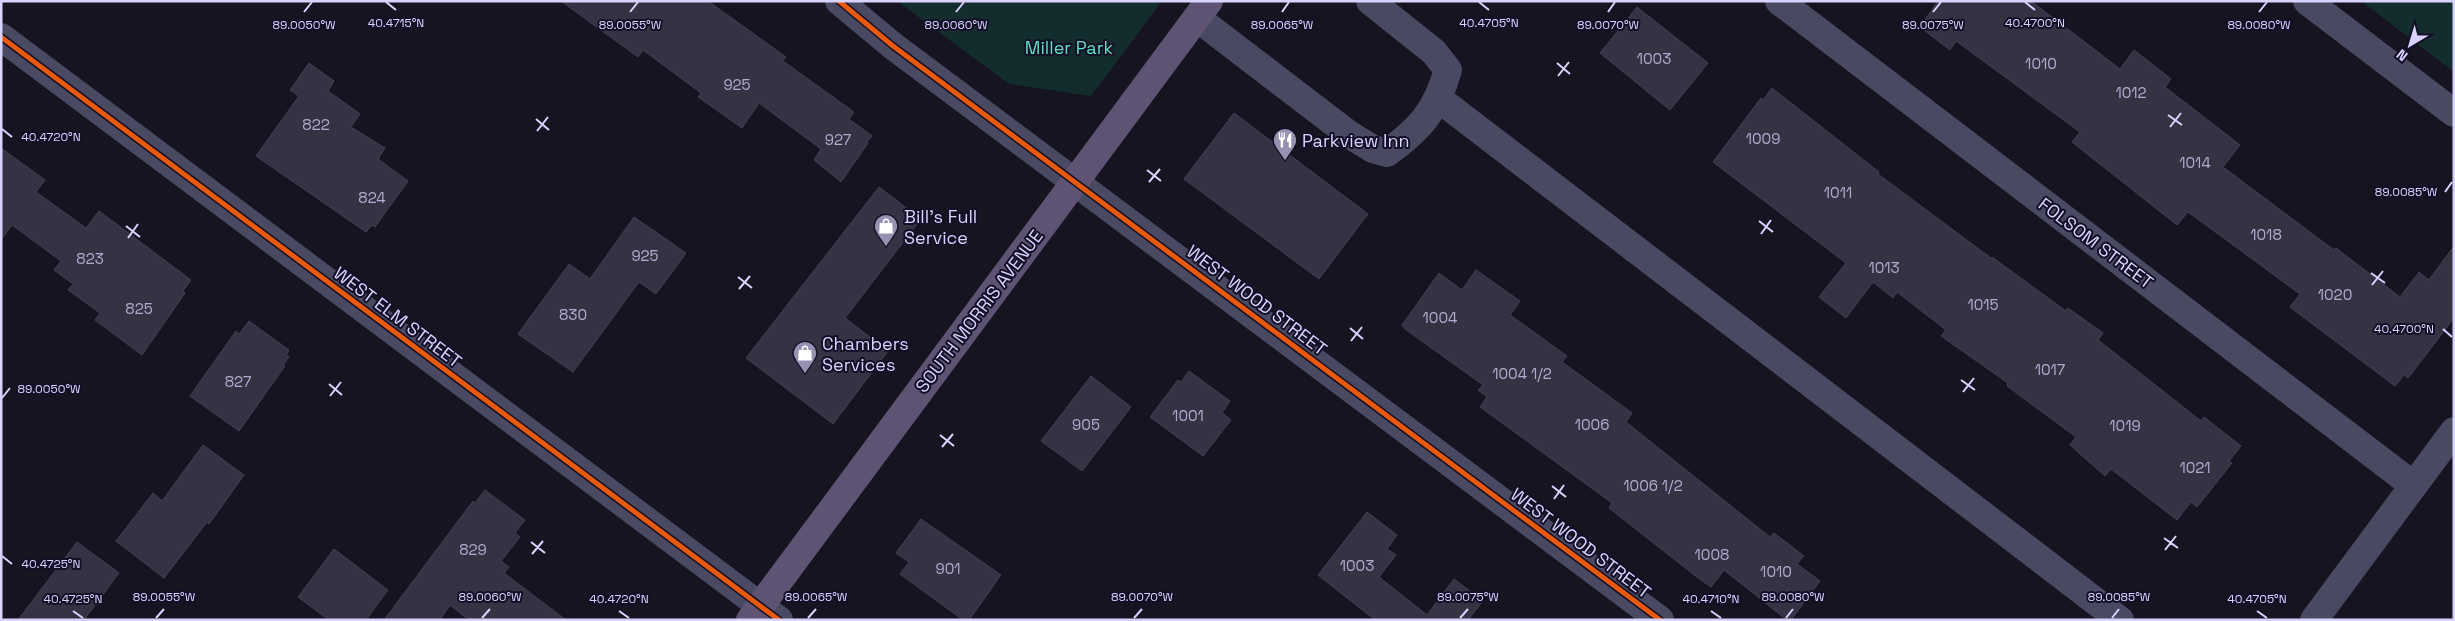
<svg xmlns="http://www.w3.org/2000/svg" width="2455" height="621" viewBox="0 0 2455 621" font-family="'Space Grotesk',sans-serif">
	<rect width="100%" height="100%" fill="#161421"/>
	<!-- green -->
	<g fill="#132c2d">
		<polygon points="897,1 1162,1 1091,96 1009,84"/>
		<polygon points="2361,1 2454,1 2454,72"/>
	</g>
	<!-- building -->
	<g fill="#343243" stroke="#433f54">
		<polygon points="561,1 708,1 786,57 783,61 854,112 849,119 872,136 867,142 868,143 841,182 814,160 821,149 759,103 742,128 698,97 701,93 643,50 638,57"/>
		<polygon points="1938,1 2031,1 2120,69 2134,50 2171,79 2165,87 2240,145 2223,167 2334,250 2336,248 2400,297 2419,272 2429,280 2454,246 2454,318 2408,378 2404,375 2395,386 2290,307 2300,294 2188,212 2177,225 2072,142 2080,132 1956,41 1950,50 1920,27"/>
		<polygon points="1637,7 1708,63 1670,110 1600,53"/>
		<polygon points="309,63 334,81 328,91 360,114 351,127 385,148 378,159 408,181 375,227 372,225 366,232 256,156 299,96 290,90"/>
		<polygon points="1772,88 1879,172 1878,174 1991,258 1992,257 2066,311 2068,308 2103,333 2098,340 2201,421 2204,417 2241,446 2229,461 2232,463 2197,507 2191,502 2177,520 2111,469 2105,476 2070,445 2076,437 2007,386 2008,383 1941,336 1946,330 1897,292 1893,298 1873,282 1846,318 1819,297 1846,263 1713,162 1761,98 1763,100"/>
		<polygon points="1234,113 1368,214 1319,279 1184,179"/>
		<polygon points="1,148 45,180 36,192 86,228 99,211 191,280 183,291 185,293 142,355 95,320 100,313 68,290 73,284 54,270 61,261 12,225 1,240"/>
		<polygon points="879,187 921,219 845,318 888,351 833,424 746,358"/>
		<polygon points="634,217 686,253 656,294 639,282 573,372 518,334 569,264 590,279"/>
		<polygon points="1476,270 1520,301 1510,315 1567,356 1562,362 1632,413 1626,422 1770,537 1774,533 1804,556 1797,564 1820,581 1791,620 1787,620 1724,570 1711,587 1698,578 1609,508 1612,503 1480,407 1487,397 1478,390 1483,385 1405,329 1402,325 1439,273 1462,290"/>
		<polygon points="249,321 289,350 286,355 289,357 283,365 285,366 239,431 190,396 236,331 239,334"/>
		<polygon points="1189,371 1230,401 1222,413 1231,420 1203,456 1150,417 1178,380 1181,382"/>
		<polygon points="1091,376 1131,407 1082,471 1041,441"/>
		<polygon points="203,445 244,475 209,524 207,522 164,578 116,541 153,493 162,501"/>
		<polygon points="485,490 525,520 515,533 520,537 501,561 509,567 504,573 566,620 469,620 450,605 440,620 384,620 473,501 475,503"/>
		<polygon points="1367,512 1397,535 1387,549 1396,555 1379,577 1427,615 1454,579 1483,601 1468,620 1375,620 1318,575"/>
		<polygon points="921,519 1001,575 969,620 963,620 900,574 909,562 896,553"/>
		<polygon points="77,542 119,573 84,620 18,620"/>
		<polygon points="334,549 388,590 366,620 329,620 298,597"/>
	</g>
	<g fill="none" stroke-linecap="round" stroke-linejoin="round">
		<!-- minor -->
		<g stroke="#4a4962" stroke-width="28">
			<polyline points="839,1 893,46 1660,620"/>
			<polyline points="1779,1 2413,485"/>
			<polyline points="2307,1 2454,113"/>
			<path d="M1197 18 1350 135 1373 149 1387 153C1421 128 1436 111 1448 70L1434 52 1370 1"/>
			<polyline points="1,37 779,620"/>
			<polyline points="1439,99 2120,620"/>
			<polyline points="2314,620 2454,431"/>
		</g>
		<!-- major -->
		<polyline stroke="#5e5373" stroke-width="28" points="750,620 1209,1"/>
		<!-- cycleway casing -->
		<g stroke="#130f26" stroke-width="8">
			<g id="cycleway">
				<polyline points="839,1 893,46 1660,620"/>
				<polyline points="1,37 779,620"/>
			</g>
		</g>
		<!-- cycleway -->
		<use href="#cycleway" stroke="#e8590c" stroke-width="5"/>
	</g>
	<!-- ticks -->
	<path fill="none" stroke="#d9d4ff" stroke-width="2" d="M386 2 396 10M1479 2 1489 10M2025 2 2035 10M304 12 312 2M630 12 638 2M956 12 964 2M1282 12 1289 2M1608 12 1615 2M1933 12 1941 2M2259 12 2267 2M1557 63 1570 74M1558 76 1569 62M2168 115 2182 125M536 119 549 130M2170 127 2181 113M2 129 12 137M537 131 548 117M1147 170 1161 181M1149 182 1160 169M2445 192 2452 182M1759 221 1773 232M126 226 140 237M1761 234 1771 220M128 238 138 224M2371 273 2385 283M738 277 752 288M2372 285 2383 271M739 289 750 276M1350 328 1363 339M2443 329 2452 337M1351 341 1362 327M1961 380 1975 390M329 384 342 395M1963 392 1974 378M330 396 341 382M2 398 10 388M940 435 954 446M942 447 953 434M1552 486 1566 497M1554 499 1564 485M2164 538 2178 548M531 542 545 553M2165 550 2176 536M532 554 543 541M2 556 12 564M73 611 83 618M619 611 629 618M1711 611 1721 618M2257 611 2267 618M156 618 164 609M482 618 490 609M808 618 816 609M1134 618 1142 609M1460 618 1468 609M1786 618 1793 609M2112 618 2119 609"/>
	<!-- icons -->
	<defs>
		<g id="restaurant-pin" transform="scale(1.25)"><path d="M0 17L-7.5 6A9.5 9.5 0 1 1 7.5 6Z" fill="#9591b1" stroke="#130f26"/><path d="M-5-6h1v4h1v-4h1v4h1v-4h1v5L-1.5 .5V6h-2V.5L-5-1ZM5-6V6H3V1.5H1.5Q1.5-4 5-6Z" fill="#fff"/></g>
		<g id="shop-pin" transform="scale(1.25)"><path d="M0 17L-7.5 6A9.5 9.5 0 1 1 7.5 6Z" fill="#9591b1" stroke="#130f26"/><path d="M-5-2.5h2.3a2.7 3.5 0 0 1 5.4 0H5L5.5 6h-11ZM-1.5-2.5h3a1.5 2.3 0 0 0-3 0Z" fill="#fff"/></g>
	</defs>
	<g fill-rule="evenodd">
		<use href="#restaurant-pin" x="1285" y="140"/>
		<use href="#shop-pin" x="886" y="226"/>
		<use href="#shop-pin" x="805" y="353"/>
	</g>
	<g text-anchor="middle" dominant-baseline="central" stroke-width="4" stroke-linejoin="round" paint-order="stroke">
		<!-- number labels -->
		<g font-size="15" fill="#b0acd0">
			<text x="1654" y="58">1003</text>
			<text x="2041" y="63">1010</text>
			<text x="737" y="84">925</text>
			<text x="2131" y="92">1012</text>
			<text x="316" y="124">822</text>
			<text x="1763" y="138">1009</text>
			<text x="838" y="139">927</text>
			<text x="2195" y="162">1014</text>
			<text x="1838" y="192">1011</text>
			<text x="372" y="197">824</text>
			<text x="2266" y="234">1018</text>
			<text x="645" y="255">925</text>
			<text x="90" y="258">823</text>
			<text x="1884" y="267">1013</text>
			<text x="2335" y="294">1020</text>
			<text x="1983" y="304">1015</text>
			<text x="139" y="308">825</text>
			<text x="573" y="314">830</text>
			<text x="1440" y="317">1004</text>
			<text x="2050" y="369">1017</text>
			<text x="1522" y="373">1004 1/2</text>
			<text x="238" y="381">827</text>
			<text x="1188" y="415">1001</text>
			<text x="1086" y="424">905</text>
			<text x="1592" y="424">1006</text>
			<text x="2125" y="425">1019</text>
			<text x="2195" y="467">1021</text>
			<text x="1653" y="485">1006 1/2</text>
			<text x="473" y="549">829</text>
			<text x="1712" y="554">1008</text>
			<text x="1357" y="565">1003</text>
			<text x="948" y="568">901</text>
			<text x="1776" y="571">1010</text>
		</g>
		<!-- park labels -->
		<g font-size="18" fill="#5fe0c0" stroke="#130f26">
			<text x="1069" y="47">Miller Park</text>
		</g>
		<!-- poi labels -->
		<g font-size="18" fill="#d9d4ff" stroke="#130f26" text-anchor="start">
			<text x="1302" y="140">Parkview Inn</text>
			<text x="904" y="216">Bill's Full<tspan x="904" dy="21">Service</tspan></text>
			<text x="822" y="343">Chambers<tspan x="822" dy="21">Services</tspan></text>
		</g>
		<!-- street labels -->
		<g font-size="18" fill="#d9d4ff" stroke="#130f26">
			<text transform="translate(2096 243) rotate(37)">FOLSOM STREET</text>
			<text transform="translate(1257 300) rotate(37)">WEST WOOD STREET</text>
			<text transform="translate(979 311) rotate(-53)">SOUTH MORRIS AVENUE</text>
			<text transform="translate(398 317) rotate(37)">WEST ELM STREET</text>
			<text transform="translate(1581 543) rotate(37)">WEST WOOD STREET</text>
		</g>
	</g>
	<g font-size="12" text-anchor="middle" fill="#d9d4ff" stroke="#130f26" stroke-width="4" stroke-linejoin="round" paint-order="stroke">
		<text x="2035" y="27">40.4700°N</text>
		<text x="396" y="27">40.4715°N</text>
		<text x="1489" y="27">40.4705°N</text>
		<text x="304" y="29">89.0050°W</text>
		<text x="630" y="29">89.0055°W</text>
		<text x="956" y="29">89.0060°W</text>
		<text x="1282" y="29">89.0065°W</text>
		<text x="1608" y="29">89.0070°W</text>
		<text x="1933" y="29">89.0075°W</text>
		<text x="2259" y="29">89.0080°W</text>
		<text x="51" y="141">40.4720°N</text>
		<text x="2406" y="196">89.0085°W</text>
		<text x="2404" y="333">40.4700°N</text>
		<text x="49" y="393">89.0050°W</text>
		<text x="51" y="568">40.4725°N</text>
		<text x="164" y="601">89.0055°W</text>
		<text x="490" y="601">89.0060°W</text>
		<text x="816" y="601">89.0065°W</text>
		<text x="1142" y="601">89.0070°W</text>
		<text x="1468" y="601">89.0075°W</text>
		<text x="1793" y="601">89.0080°W</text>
		<text x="2119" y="601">89.0085°W</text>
		<text x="73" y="603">40.4725°N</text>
		<text x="619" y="603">40.4720°N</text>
		<text x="1711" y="603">40.4710°N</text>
		<text x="2257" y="603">40.4705°N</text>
	</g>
	<!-- border -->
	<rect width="2455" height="621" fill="none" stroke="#d9d4ff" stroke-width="5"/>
	<!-- north arrow -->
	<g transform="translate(2410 45) rotate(218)" stroke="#130f26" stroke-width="4" paint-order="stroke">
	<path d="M0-4L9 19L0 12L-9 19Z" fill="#d9d4ff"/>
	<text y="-8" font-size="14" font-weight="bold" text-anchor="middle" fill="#d9d4ff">N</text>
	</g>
</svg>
